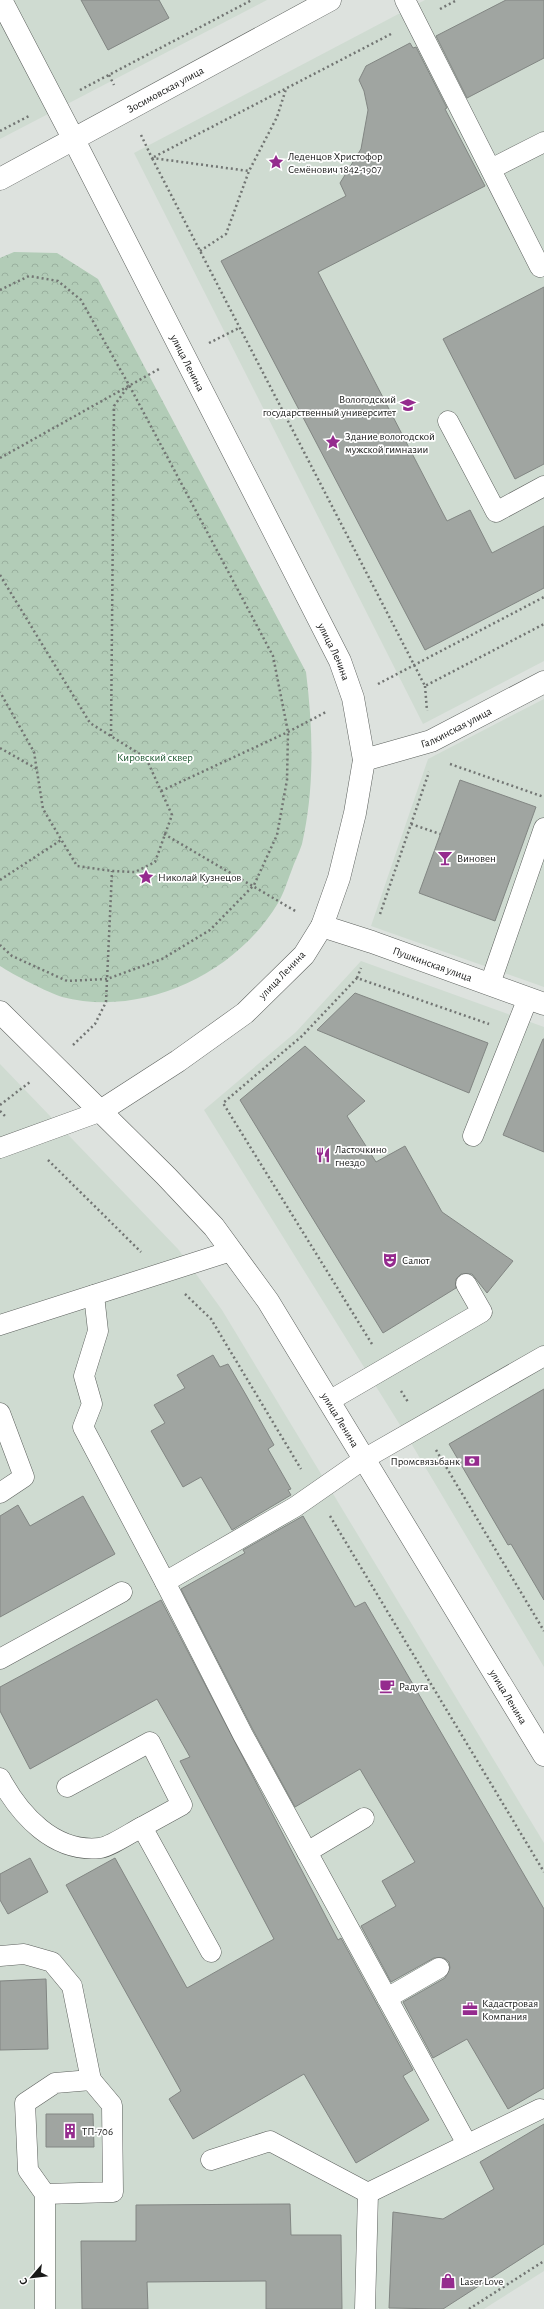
<svg xmlns="http://www.w3.org/2000/svg" width="544" height="2309" viewBox="0 0 544 2309" font-family="'Alegreya Sans',sans-serif">
	<defs>
		<pattern id="park-crowns" width="20" height="18" patternUnits="userSpaceOnUse"><rect width="20" height="18" fill="#b2ccb7"/><path d="M2 6a3 3 0 1 1 6 0M12 15a3 3 0 1 1 6 0" fill="none" stroke="#98af9d"/></pattern>
	</defs>
	<rect width="100%" height="100%" fill="#dde2de"/>
	<!-- built -->
	<g fill="#cfdbd1">
		<polygon points="0,0 267,0 0,139"/>
		<polygon points="425,0 544,0 544,661 423,724 134,153"/>
		<polygon points="544,699 544,987 371,926 428,759"/>
		<polygon points="361,961 544,1027 544,1667 405,1433 204,1110 296,1032"/>
		<polygon points="0,1064 178,1249 222,1310 544,1843 544,2271 484,2309 0,2309"/>
	</g>
	<!-- park -->
	<path fill="url(#park-crowns)" d="M14 252 57 253 98 279 306 672C313 729 315 787 302 844 299 853 294 863 291 872 287 882 284 893 278 903 236 974 143 1018 62 997 49 993 12 974 0 966V258Z"/>
	<!-- building -->
	<g fill="#a0a5a1" stroke="#828683">
		<polygon points="81,0 159,0 169,18 108,50"/>
		<polygon points="506,0 544,0 544,58 467,98 436,36"/>
		<polygon points="410,43 413,48 416,47 447,108 445,109 485,186 318,272 447,521 470,510 492,553 544,526 544,588 425,650 221,261 346,196 340,183 361,149 368,110 364,91 359,80 366,66"/>
		<polygon points="544,287 544,464 515,479 443,339"/>
		<polygon points="460,780 536,807 495,921 419,893"/>
		<polygon points="355,993 488,1043 469,1093 317,1030"/>
		<polygon points="543,1039 544,1039 544,1152 503,1135"/>
		<polygon points="305,1046 365,1101 347,1116 376,1162 405,1146 442,1212 513,1261 487,1293 472,1274 461,1274 456,1279 456,1288 383,1333 240,1100"/>
		<polygon points="213,1355 220,1367 228,1364 246,1395 274,1445 268,1449 291,1489 288,1490 291,1495 232,1530 201,1477 183,1487 151,1431 165,1423 154,1405 185,1388 177,1375"/>
		<polygon points="544,1389 544,1600 511,1544 508,1545 449,1444"/>
		<polygon points="83,1496 115,1554 0,1617 0,1516 18,1505 30,1526"/>
		<polygon points="303,1516 355,1607 365,1602 544,1909 544,2088 508,2109 467,2039 433,2058 403,2002 445,1978 450,1968 449,1962 444,1958 434,1958 391,1982 361,1926 396,1906 382,1881 415,1862 360,1769 295,1807 253,1730 181,1589 245,1553 243,1550"/>
		<polygon points="161,1600 338,1940 341,1938 413,2070 403,2076 429,2120 356,2163 304,2074 193,2139 169,2099 181,2091 66,1885 115,1858 187,1988 274,1939 180,1761 190,1757 157,1699 30,1769 0,1711 0,1687"/>
		<polygon points="30,1858 48,1892 8,1914 0,1900 0,1874"/>
		<polygon points="46,1979 48,2049 0,2050 0,1981"/>
		<polygon points="46,2114 93,2114 94,2147 46,2147"/>
		<polygon points="544,2124 544,2244 443,2309 389,2308 393,2212 443,2219 494,2189 480,2162"/>
		<polygon points="290,2204 291,2235 341,2235 342,2309 266,2309 266,2281 147,2282 148,2309 82,2309 81,2241 136,2241 136,2205"/>
	</g>
	<g fill="none" stroke-linecap="round" stroke-linejoin="round">
		<!-- service casing -->
		<g stroke="#5c605d" stroke-width="21">
			<g id="service">
				<polyline points="405,0 540,267"/>
				<polyline points="491,169 544,142"/>
				<polyline points="448,421 496,512 544,486"/>
				<polyline points="490,984 544,828"/>
				<polyline points="473,1136 528,998"/>
				<polyline points="0,1148 99,1112"/>
				<polyline points="94,1295 98,1331 84,1376 92,1404 83,1427 165,1582 243,1735 467,2144"/>
				<polyline points="0,1325 231,1251"/>
				<polyline points="329,1401 482,1312 466,1284"/>
				<polyline points="0,1413 24,1477 0,1493"/>
				<polyline points="165,1582 295,1507 364,1459 544,1356"/>
				<polyline points="0,1659 122,1592"/>
				<path d="M0 1778C20 1815 54 1853 100 1848 110 1847 132 1832 142 1827"/>
				<polyline points="67,1787 150,1742 182,1805 142,1827 211,1952"/>
				<polyline points="307,1852 364,1818"/>
				<polyline points="0,1956 24,1954 52,1962 72,1986 91,2080 55,2083 25,2103 28,2170 45,2194 45,2309"/>
				<polyline points="387,1998 439,1968"/>
				<polyline points="211,2160 270,2141 368,2193"/>
				<polyline points="368,2193 540,2109"/>
				<polyline points="45,2194 113,2192 112,2105 91,2080"/>
				<polyline points="365,2309 368,2193"/>
			</g>
		</g>
		<!-- minor casing -->
		<g stroke="#5c605d" stroke-width="23">
			<g id="minor">
				<path id="s1" d="M1 0 73 138 340 661 353 698 364 760 355 813 339 878 322 926 304 955 245 1013 178 1061 99 1112"/>
				<path id="s2" d="M0 179 330 0"/>
				<path id="s3" d="M364 760 431 741 544 682"/>
				<path id="s4" d="M322 926 372 942 544 1004"/>
				<path id="s5" d="M0 1012 166 1176 214 1227 268 1301 544 1755"/>
			</g>
		</g>
		<!-- path -->
		<g stroke="#727573" stroke-width="2.5" stroke-dasharray="2 3" stroke-linecap="butt">
			<polyline points="440,9 457,0"/>
			<polyline points="391,34 152,158 425,686 544,624"/>
			<polyline points="109,75 114,85"/>
			<polyline points="80,90 252,0"/>
			<polyline points="0,131 29,116"/>
			<polyline points="141,135 152,158 249,171"/>
			<polyline points="200,251 226,234 249,171 277,117 286,89"/>
			<polyline points="0,290 29,276 58,281 81,300 129,385 273,656 288,732 287,780 277,835 254,885 210,930 162,959 107,979 67,981 12,956 0,945"/>
			<polyline points="209,343 239,328"/>
			<polyline points="0,458 159,369"/>
			<polyline points="0,575 90,723 146,758 172,815 155,862 135,872 112,871 77,866 43,809 34,752 0,692"/>
			<polyline points="378,684 544,597"/>
			<polyline points="425,686 427,711"/>
			<polyline points="111,736 114,406 129,385"/>
			<polyline points="0,748 37,769"/>
			<polyline points="450,764 544,797"/>
			<polyline points="161,791 288,732 326,712"/>
			<polyline points="411,824 440,834"/>
			<polyline points="164,834 297,912"/>
			<polyline points="0,880 61,840"/>
			<polyline points="380,914 429,772"/>
			<polyline points="357,978 361,968"/>
			<polyline points="73,1045 95,1024 106,1002 112,871"/>
			<polyline points="0,1105 30,1082"/>
			<polyline points="0,1111 5,1116"/>
			<polyline points="48,1160 141,1252"/>
			<polyline points="185,1294 211,1319 301,1469"/>
			<polyline points="372,1344 223,1103 302,1036 357,978 489,1024"/>
			<polyline points="401,1391 408,1402"/>
			<polyline points="436,1450 544,1631"/>
			<polyline points="330,1516 544,1872"/>
			<polyline points="469,2309 544,2261"/>
		</g>
		<!-- service -->
		<use href="#service" stroke="#fff" stroke-width="20"/>
		<!-- minor -->
		<use href="#minor" stroke="#fff" stroke-width="22"/>
	</g>
	<!-- icons -->
	<defs>
		<g id="sight-bare" transform="scale(1.2)"><path d="M0-6L1.8-2.2L6-1.7L2.9 1.2L3.7 5.4L0 3.3L-3.7 5.4L-2.9 1.2L-6-1.7L-1.8-2.2Z" fill="#952b8e" stroke="#fff" stroke-width="2.5" paint-order="stroke"/></g>
		<g id="university-bare" transform="scale(1.2)"><path d="M0-5L7-2L0 1L-7-2ZM-4 1L0 2.5L4 1V4Q0 6-4 4Z" fill="#952b8e" stroke="#fff" stroke-width="2.5" paint-order="stroke"/></g>
		<g id="bar-bare" transform="scale(1.2)"><path d="M-6-5H6L.8 .8V4.5H3.5V6h-7V4.5H-.8V.8Z" fill="#952b8e" stroke="#fff" stroke-width="2.5" paint-order="stroke"/></g>
		<g id="restaurant-bare" transform="scale(1.2)"><path d="M-5-6h1v4h1v-4h1v4h1v-4h1v5L-1.5 .5V6h-2V.5L-5-1ZM5-6V6H3V1.5H1.5Q1.5-4 5-6Z" fill="#952b8e" stroke="#fff" stroke-width="2.5" paint-order="stroke"/></g>
		<g id="theatre-bare" transform="scale(1.2)"><path d="M-5-5.5Q0-4 5-5.5V0Q5 5 0 6Q-5 5-5 0ZM-3.3-2.5H-1v1.5H-3.3ZM1-2.5H3.3v1.5H1ZM-2.8 1Q0 5.5 2.8 1Z" fill="#952b8e" stroke="#fff" stroke-width="2.5" paint-order="stroke"/></g>
		<g id="bank-bare" transform="scale(1.2)"><path d="M-6-4H6V4H-6ZM0-2.3a2.3 2.3 0 1 0 0 4.6a2.3 2.3 0 1 0 0-4.6Z" fill="#952b8e" stroke="#fff" stroke-width="2.5" paint-order="stroke"/></g>
		<g id="cafe-bare" transform="scale(1.2)"><path d="M-5.5-4.5H6V0H3Q3 3.5 0 3.5H-2.5Q-5.5 3.5-5.5 0ZM3-3.2v2h1.7v-2ZM-6 4.5H4V6H-6Z" fill="#952b8e" stroke="#fff" stroke-width="2.5" paint-order="stroke"/></g>
		<g id="office-bare" transform="scale(1.2)"><path d="M-6-3h4V-5.5h4V-3h4V5H-6ZM-1-4.5V-3h2v-1.5ZM-6 0V1H6V0Z" fill="#952b8e" stroke="#fff" stroke-width="2.5" paint-order="stroke"/></g>
		<g id="building-bare" transform="scale(1.2)"><path d="M-4-6H4V6H1V3H-1V6H-4ZM-2.5-4.3h1.7v1.8h-1.7ZM.8-4.3h1.7v1.8H.8ZM-2.5-1h1.7V.8h-1.7ZM.8-1h1.7V.8H.8Z" fill="#952b8e" stroke="#fff" stroke-width="2.5" paint-order="stroke"/></g>
		<g id="shop-bare" transform="scale(1.2)"><path d="M-5-2.5h2.3a2.7 3.5 0 0 1 5.4 0H5L5.5 6h-11ZM-1.5-2.5h3a1.5 2.3 0 0 0-3 0Z" fill="#952b8e" stroke="#fff" stroke-width="2.5" paint-order="stroke"/></g>
	</defs>
	<g fill-rule="evenodd">
		<use href="#sight-bare" x="276" y="162"/>
		<use href="#university-bare" x="408" y="405"/>
		<use href="#sight-bare" x="333" y="442"/>
		<use href="#bar-bare" x="445" y="858"/>
		<use href="#sight-bare" x="146" y="877"/>
		<use href="#restaurant-bare" x="323" y="1155"/>
		<use href="#theatre-bare" x="390" y="1260"/>
		<use href="#bank-bare" x="472" y="1461"/>
		<use href="#cafe-bare" x="387" y="1686"/>
		<use href="#office-bare" x="470" y="2009"/>
		<use href="#building-bare" x="70" y="2131"/>
		<use href="#shop-bare" x="448" y="2281"/>
	</g>
	<g text-anchor="middle" dominant-baseline="central" stroke-width="3.5" stroke-linejoin="round" paint-order="stroke">
		<!-- street labels -->
		<g font-size="11" fill="#191a19" stroke="#fff">
			<text stroke="none"><textPath href="#s2" startOffset="188">Зосимовская улица</textPath></text>
			<text stroke="none"><textPath href="#s1" startOffset="408">улица Ленина</textPath></text>
			<text stroke="none"><textPath href="#s1" startOffset="732">улица Ленина</textPath></text>
			<text stroke="none"><textPath href="#s3" startOffset="98">Галкинская улица</textPath></text>
			<text stroke="none"><textPath href="#s4" startOffset="117">Пушкинская улица</textPath></text>
			<text transform="translate(282 975) rotate(-46)">улица Ленина</text>
			<text stroke="none"><textPath href="#s5" startOffset="534">улица Ленина</textPath></text>
			<text stroke="none"><textPath href="#s5" startOffset="858">улица Ленина</textPath></text>
		</g>
		<!-- poi labels -->
		<g font-size="11" fill="#191a19" stroke="#fff" text-anchor="start">
			<text x="288" y="156">Леденцов Христофор<tspan x="288" dy="13">Семёнович 1842-1907</tspan></text>
			<text x="396" y="399" text-anchor="end">Вологодский<tspan x="396" dy="13">государственный университет</tspan></text>
			<text x="345" y="436">Здание вологодской<tspan x="345" dy="13">мужской гимназии</tspan></text>
			<text x="457" y="858">Виновен</text>
			<text x="158" y="877">Николай Кузнецов</text>
			<text x="335" y="1149">Ласточкино<tspan x="335" dy="13">гнездо</tspan></text>
			<text x="402" y="1260">Салют</text>
			<text x="460" y="1461" text-anchor="end">Промсвязьбанк</text>
			<text x="399" y="1686">Радуга</text>
			<text x="482" y="2003">Кадастровая<tspan x="482" dy="13">Компания</tspan></text>
			<text x="82" y="2131">ТП-706</text>
			<text x="460" y="2281">Laser Love</text>
		</g>
		<!-- park labels -->
		<g font-size="11" fill="#1d5830" stroke="#fff">
			<text x="155" y="757">Кировский сквер</text>
		</g>
	</g>
	<!-- north arrow -->
	<g transform="translate(32 2277) rotate(242)" stroke="#ffffff" stroke-width="3" paint-order="stroke">
	<path d="M0-3L7 15L0 10L-7 15Z" fill="#191a19"/>
	<text y="-6" font-size="11" font-weight="bold" text-anchor="middle" fill="#191a19">С</text>
	</g>
</svg>
